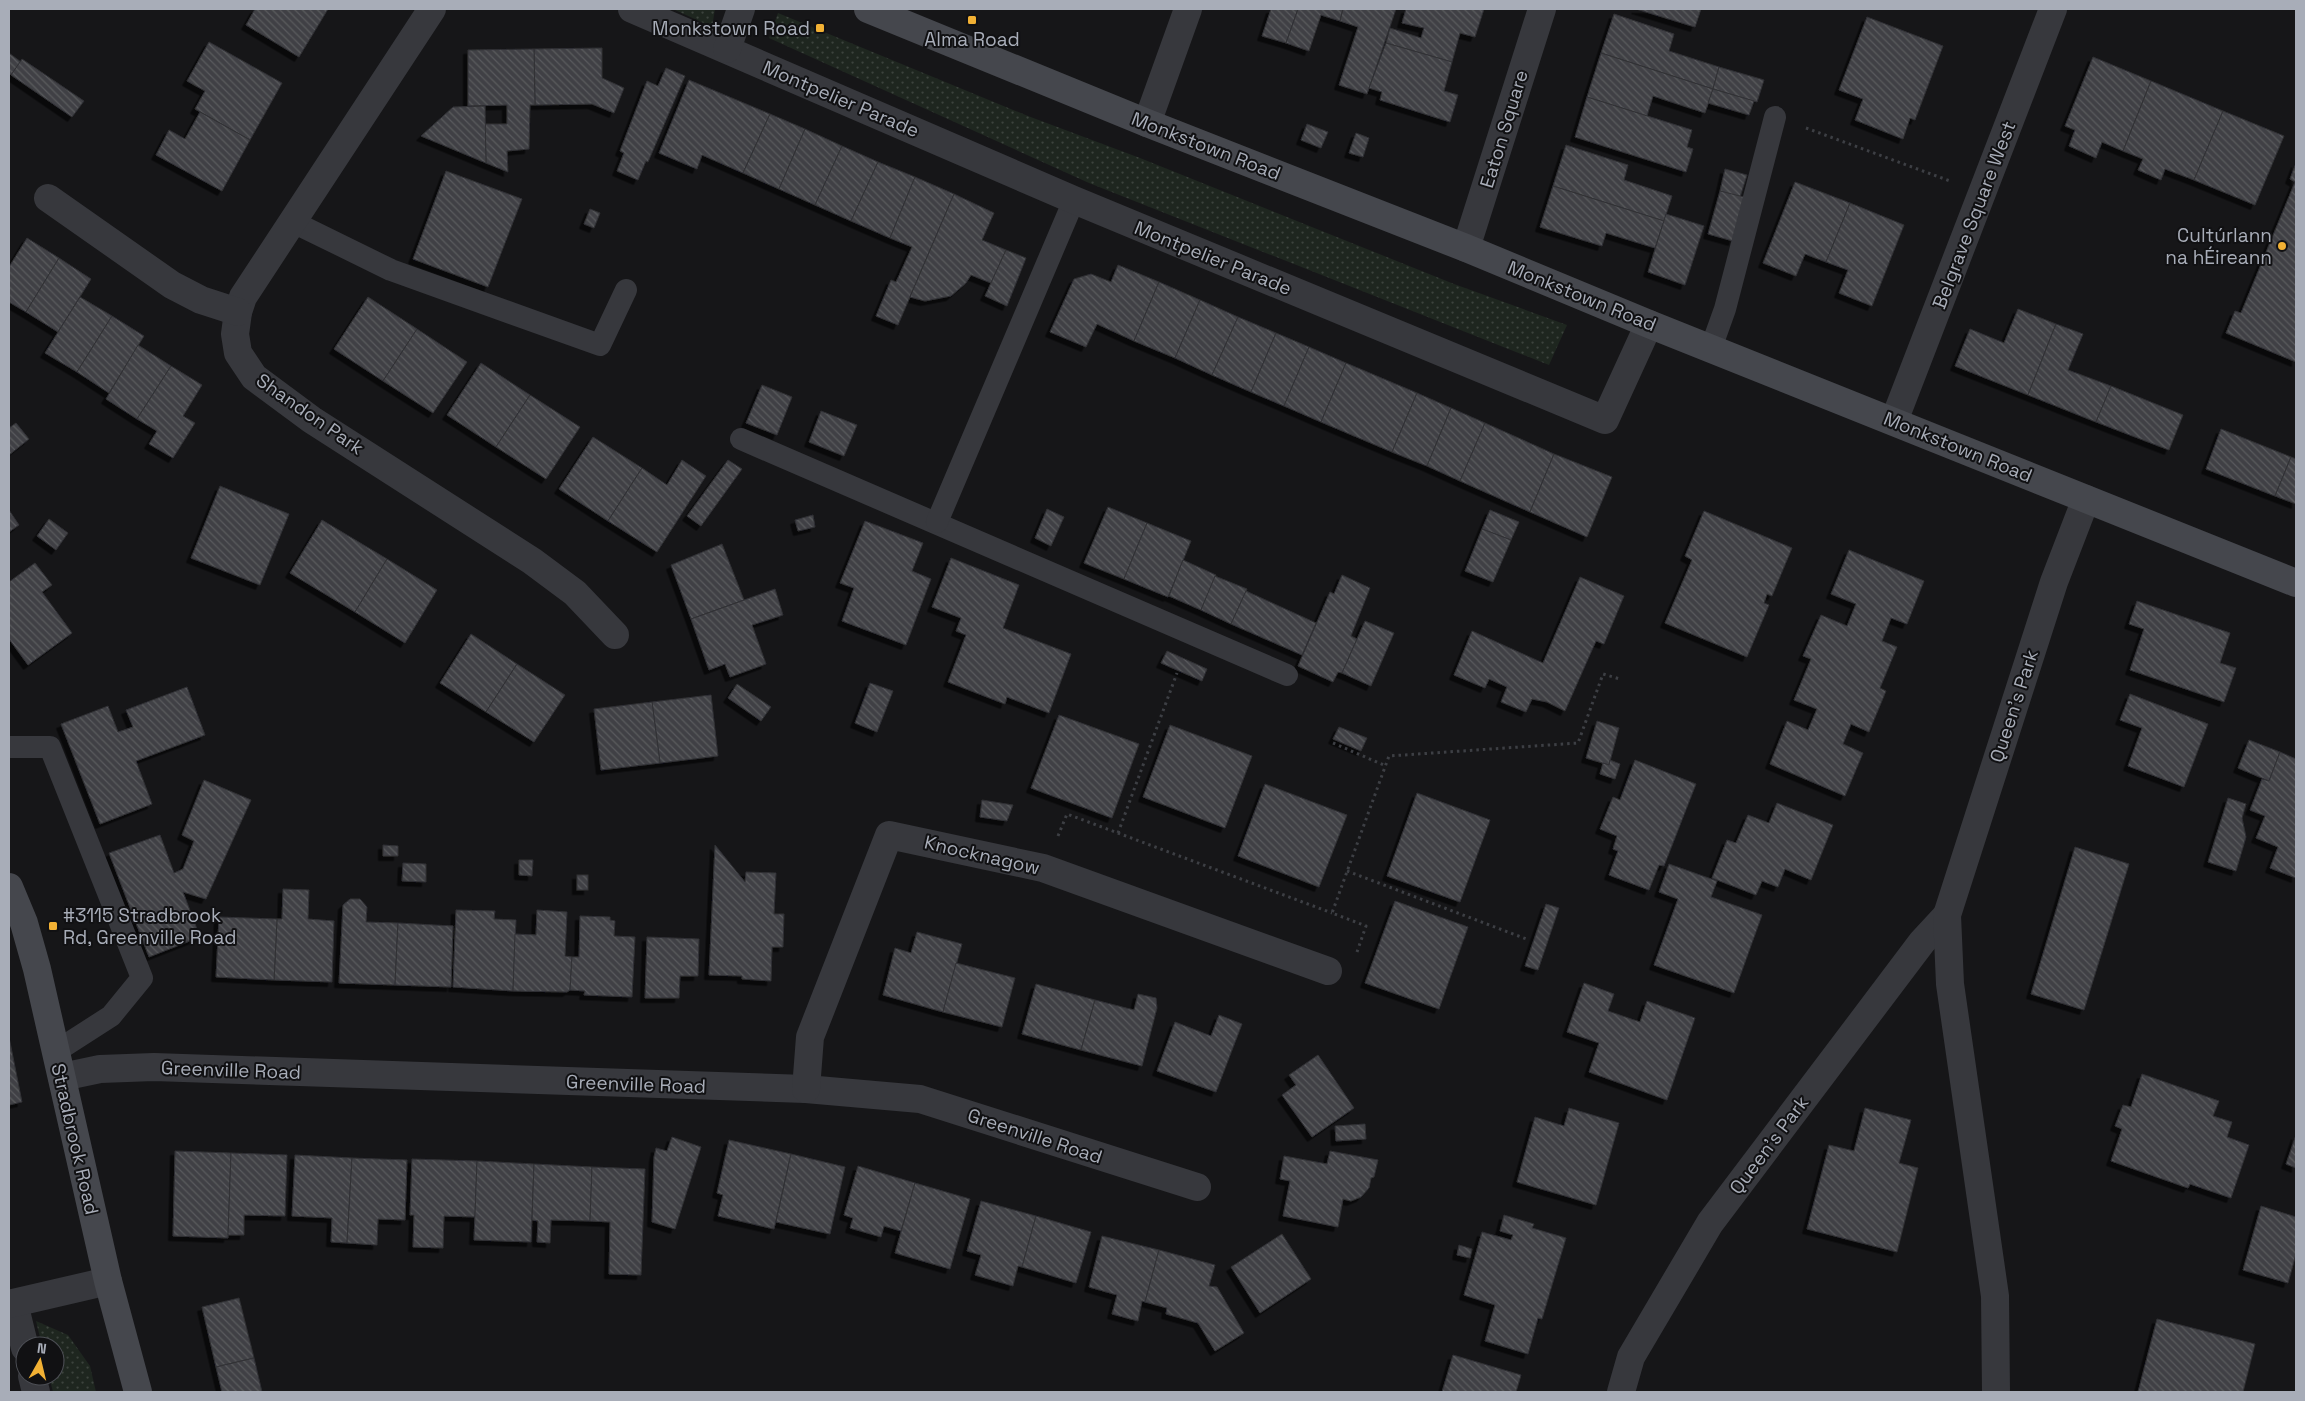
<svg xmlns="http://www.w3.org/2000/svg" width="2305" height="1401" viewBox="0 0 2305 1401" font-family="'Space Grotesk',sans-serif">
	<defs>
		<pattern id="grass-dots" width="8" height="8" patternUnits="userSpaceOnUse" patternTransform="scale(1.25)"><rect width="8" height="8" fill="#1e261f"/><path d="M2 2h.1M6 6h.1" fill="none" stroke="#3c433d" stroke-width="1.8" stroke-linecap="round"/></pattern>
		<pattern id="building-back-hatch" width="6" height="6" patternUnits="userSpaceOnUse" patternTransform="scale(1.25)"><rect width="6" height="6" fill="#404145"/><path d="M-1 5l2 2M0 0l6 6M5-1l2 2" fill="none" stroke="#595a5e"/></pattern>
		<filter id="shadow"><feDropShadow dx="-4.5" dy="4.5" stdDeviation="0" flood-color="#0009"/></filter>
	</defs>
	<rect width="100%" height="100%" fill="#161618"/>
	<!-- grass -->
	<g fill="url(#grass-dots)">
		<polygon points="673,9 715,9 712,27"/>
		<polygon points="778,13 1028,116 1140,158 1454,284 1567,325 1549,365 1089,183 769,38"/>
		<polygon points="36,1321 68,1335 90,1366 96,1392 53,1392 49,1376 55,1376 55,1346 42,1346"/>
	</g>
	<!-- building -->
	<g fill="url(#building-back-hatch)" stroke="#303034" filter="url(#shadow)">
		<polygon points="255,9 328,9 299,57 246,25"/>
		<polygon points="1271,9 1298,9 1286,43 1262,36"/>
		<polygon points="1298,9 1343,9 1340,21 1321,15 1309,51 1286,43"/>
		<polygon points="1343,9 1396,9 1367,94 1339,85 1358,27 1340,21"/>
		<polygon points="1406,9 1484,9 1475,37 1460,33 1452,62 1386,43 1390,28 1421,38 1424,28 1402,23"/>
		<polygon points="1636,9 1701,9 1695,27"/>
		<polygon points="1614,14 1674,34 1669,51 1719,67 1713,89 1601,53"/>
		<polygon points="1867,17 1943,46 1915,120 1910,118 1903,139 1855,120 1863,99 1839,90"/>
		<polygon points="209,42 282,83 250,140 195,109 205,91 187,81"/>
		<polygon points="1386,43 1452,62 1444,91 1458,95 1450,122 1380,100 1382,92 1369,88"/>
		<polygon points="602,48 602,78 624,88 614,113 592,104 535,105 534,49"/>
		<polygon points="534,49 535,105 530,105 529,149 507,151 508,172 486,163 485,124 507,124 507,105 468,106 468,50"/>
		<polygon points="9,53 21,62 11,75 9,73"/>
		<polygon points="1601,53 1713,89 1705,113 1653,96 1647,116 1587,97"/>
		<polygon points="2093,57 2151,81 2123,151 2102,142 2096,158 2069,146 2075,130 2065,126"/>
		<polygon points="22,59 84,101 72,117 11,75"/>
		<polygon points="1719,67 1764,80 1757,102 1713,89"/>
		<polygon points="666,68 685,76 648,162 646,161 638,180 617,171 624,153 620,151 647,81 658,86"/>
		<polygon points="689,80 770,114 743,173 702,155 697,169 659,153"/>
		<polygon points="2151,81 2223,111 2194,180 2165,169 2161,180 2138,170 2143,159 2123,151"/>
		<polygon points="1713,89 1754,101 1749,115 1708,103"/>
		<polygon points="1587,97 1692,130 1687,147 1693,149 1686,172 1575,137"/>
		<polygon points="485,106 486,163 421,136 453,107"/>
		<polygon points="2223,111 2284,136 2255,205 2194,180"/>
		<polygon points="200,112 250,140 222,191 156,155 169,130 185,139"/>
		<polygon points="770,114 805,129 779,189 743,173"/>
		<polygon points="1307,124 1328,132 1321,148 1301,140"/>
		<polygon points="805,129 842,146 815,205 779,189"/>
		<polygon points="1356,133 1369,138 1363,157 1349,153"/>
		<polygon points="1566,145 1628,165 1624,180 1672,196 1664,221 1553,186"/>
		<polygon points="842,146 878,162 851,221 815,205"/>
		<polygon points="878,162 915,177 890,238 851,221"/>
		<polygon points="2296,163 2296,362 2226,333 2235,311 2241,313 2295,182 2290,179"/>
		<polygon points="1725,169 1747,175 1740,197 1720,191"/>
		<polygon points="446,171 522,199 488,287 413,259"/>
		<polygon points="915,177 954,194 898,325 876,316 891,280 896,282 912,247 890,238"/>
		<polygon points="1795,182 1850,203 1826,262 1805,254 1796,276 1763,263"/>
		<polygon points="1553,186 1664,221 1655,248 1606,233 1602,246 1540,227"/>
		<polygon points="1720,191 1744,197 1733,241 1708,234"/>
		<polygon points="954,194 994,213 982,240 1006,250 991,283 971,275 966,283 951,296 925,301 910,297"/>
		<polygon points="1850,203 1904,225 1872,306 1839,293 1848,270 1826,262"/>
		<polygon points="590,209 600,213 594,228 584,224"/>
		<polygon points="1666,214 1704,226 1685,285 1648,272"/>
		<polygon points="27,238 59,258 26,312 9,302 9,267"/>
		<polygon points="1006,250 1026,258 1007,306 985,296"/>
		<polygon points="59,258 91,279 58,332 26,312"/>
		<polygon points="1118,265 1159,282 1134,341 1097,324 1086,347 1050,332 1074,279 1091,274 1111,282"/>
		<polygon points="1159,282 1200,300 1175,358 1134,341"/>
		<polygon points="80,297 112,316 77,372 45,353"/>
		<polygon points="368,297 417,329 383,381 334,349"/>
		<polygon points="1200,300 1238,317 1212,375 1175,358"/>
		<polygon points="2018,309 2056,324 2028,395 1955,366 1970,329 2004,343"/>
		<polygon points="112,316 144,336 109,393 77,372"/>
		<polygon points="1238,317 1276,333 1251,392 1212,375"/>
		<polygon points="2056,324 2083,334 2068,370 2111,386 2096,422 2028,395"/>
		<polygon points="417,329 467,362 433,413 383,381"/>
		<polygon points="1276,333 1309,347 1284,406 1251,392"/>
		<polygon points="138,345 171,366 137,419 106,399"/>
		<polygon points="1309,347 1346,363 1321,422 1284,406"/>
		<polygon points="481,363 530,395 496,447 447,415"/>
		<polygon points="1346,363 1417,393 1392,452 1321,422"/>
		<polygon points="171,366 202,385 183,416 195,423 173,458 149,444 157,431 137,419"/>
		<polygon points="762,385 792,397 777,435 746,423"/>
		<polygon points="2111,386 2183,415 2169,450 2096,422"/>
		<polygon points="1417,393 1451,408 1427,466 1392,452"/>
		<polygon points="530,395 580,427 546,479 496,447"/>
		<polygon points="1451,408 1485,423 1460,481 1427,466"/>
		<polygon points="821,411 857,425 844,456 809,442"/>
		<polygon points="16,423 29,439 9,455 9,428"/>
		<polygon points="1485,423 1554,454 1530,512 1460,481"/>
		<polygon points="2221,429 2291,457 2275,496 2206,469"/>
		<polygon points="593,437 642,468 608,521 559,489"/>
		<polygon points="1554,454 1612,477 1587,537 1530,512"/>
		<polygon points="2291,457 2296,459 2296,504 2275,496"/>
		<polygon points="682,460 706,476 657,552 608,521 642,468 667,485"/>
		<polygon points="728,460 742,469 701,526 687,516"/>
		<polygon points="220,486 289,514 260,585 191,558"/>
		<polygon points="1108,507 1147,523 1124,579 1084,563"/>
		<polygon points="1047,509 1064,517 1051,546 1035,538"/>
		<polygon points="9,510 19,525 9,532"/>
		<polygon points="1490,510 1519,522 1511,540 1482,529"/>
		<polygon points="1704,511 1792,548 1772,596 1767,594 1764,603 1769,605 1747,657 1665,623 1692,560 1685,556"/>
		<polygon points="813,515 815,527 798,531 795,520"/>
		<polygon points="49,519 68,533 56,550 37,536"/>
		<polygon points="322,520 387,559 355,612 290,573"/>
		<polygon points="865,521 923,543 912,571 931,579 906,645 842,621 854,588 840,583"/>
		<polygon points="1147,523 1191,541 1168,597 1124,579"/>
		<polygon points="1482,529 1511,540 1493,582 1465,571"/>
		<polygon points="722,544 744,600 691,619 671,565"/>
		<polygon points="1849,550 1924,581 1907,624 1891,618 1882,641 1897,647 1880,688 1886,691 1869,732 1851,724 1843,744 1863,753 1845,796 1770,764 1787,721 1808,730 1817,709 1794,700 1811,659 1803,656 1821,615 1847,626 1856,604 1831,594"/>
		<polygon points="951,558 1019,585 1003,628 1071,654 1049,713 1007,697 1005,704 948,682 966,635 956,631 961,618 932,607"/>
		<polygon points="387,559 437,590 405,643 355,612"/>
		<polygon points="1183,560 1216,575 1201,610 1169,596"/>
		<polygon points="35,563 52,585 42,592 72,633 28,665 9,639 9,582"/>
		<polygon points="1342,575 1370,588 1351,636 1357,639 1342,673 1338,672 1333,682 1298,666 1330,592 1334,594"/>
		<polygon points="1215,576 1247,589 1231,624 1201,610"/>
		<polygon points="1580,577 1624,596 1604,644 1596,641 1565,711 1547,702 1532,699 1526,712 1501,702 1507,687 1489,679 1485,688 1454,675 1472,631 1543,663"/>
		<polygon points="775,589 783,615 752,625 766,664 730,677 725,664 709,670 691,619"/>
		<polygon points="1246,591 1316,623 1302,655 1231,624"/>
		<polygon points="2137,601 2230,633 2220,663 2236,668 2224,702 2130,670 2144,629 2129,624"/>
		<polygon points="1365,621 1394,633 1371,686 1342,673"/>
		<polygon points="471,634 517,664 486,712 440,683"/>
		<polygon points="1167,651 1207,669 1202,681 1161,663"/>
		<polygon points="517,664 565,695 534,742 486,712"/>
		<polygon points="870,683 893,691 877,732 855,723"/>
		<polygon points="737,684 771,707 761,721 728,698"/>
		<polygon points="187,687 205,735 136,761 152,804 100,824 61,724 108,706 118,732 133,727 126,710"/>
		<polygon points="2130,694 2208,724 2184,787 2128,766 2142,728 2120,720"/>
		<polygon points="711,695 718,756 660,763 652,702"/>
		<polygon points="652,702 660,763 601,770 594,709"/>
		<polygon points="1059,715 1139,744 1112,818 1031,788"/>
		<polygon points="1597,721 1619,728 1609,765 1586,758"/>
		<polygon points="1170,725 1252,756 1225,828 1143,797"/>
		<polygon points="1339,727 1367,738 1361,751 1333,739"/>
		<polygon points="2249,740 2280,752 2269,781 2238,768"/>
		<polygon points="2280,752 2296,759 2296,878 2270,868 2278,847 2256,838 2265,816 2250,810 2262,779 2269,781"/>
		<polygon points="1610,760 1620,764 1615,779 1600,774 1603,763 1609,765"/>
		<polygon points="1635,760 1696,784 1664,866 1659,865 1649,890 1609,875 1618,851 1613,849 1617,836 1600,829 1613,797 1620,800"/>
		<polygon points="204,780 251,800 206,899 183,892 200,937 149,957 109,853 160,835 174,873 183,869 194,841 182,835"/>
		<polygon points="1265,784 1347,815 1319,887 1238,856"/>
		<polygon points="1417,793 1490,820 1460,902 1387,876"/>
		<polygon points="2228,798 2246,804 2242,818 2246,837 2236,871 2208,862"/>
		<polygon points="982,800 1013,805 1007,821 980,817"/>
		<polygon points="1777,803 1833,825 1811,880 1785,869 1778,887 1762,881 1756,895 1712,878 1727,840 1736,843 1748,815 1769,823"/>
		<polygon points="383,845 398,846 398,856 383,856"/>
		<polygon points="715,845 745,882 746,872 776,873 774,914 784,914 783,947 772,947 771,981 742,979 742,976 709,975"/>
		<polygon points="2075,847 2129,864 2084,1010 2031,994"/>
		<polygon points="519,860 533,860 532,876 519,875"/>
		<polygon points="403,863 426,864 426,882 402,881"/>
		<polygon points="1669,864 1717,881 1711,897 1762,915 1734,993 1654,965 1678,899 1659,892"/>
		<rect x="577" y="875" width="11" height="15"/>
		<polygon points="283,889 309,890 308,919 334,921 332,982 274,980 277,919 282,919"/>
		<polygon points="350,899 360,899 367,907 366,922 398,923 395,985 339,983 343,905"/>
		<polygon points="1395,901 1468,927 1439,1009 1365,983"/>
		<polygon points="1546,904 1559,908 1538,970 1525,966"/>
		<polygon points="456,910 495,911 494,919 516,920 513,991 453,987"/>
		<polygon points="537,910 567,912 565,956 572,957 570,990 567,992 513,991 515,934 536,935"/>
		<polygon points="580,916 610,917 610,920 615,921 614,936 635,937 632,997 584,995 585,991 570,990 572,957 579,957"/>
		<polygon points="219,917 277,919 274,980 216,977"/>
		<polygon points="398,923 453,926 451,987 395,985"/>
		<polygon points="917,932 962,944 943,1012 883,995 895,948 911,953"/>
		<polygon points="647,937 699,939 698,976 680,976 679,998 645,998"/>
		<polygon points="956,963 1015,978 1002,1027 943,1012"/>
		<polygon points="1584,983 1614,994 1608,1011 1640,1022 1647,1001 1695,1018 1667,1100 1589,1072 1599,1043 1567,1032"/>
		<polygon points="1036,984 1095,1000 1081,1050 1022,1034"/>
		<polygon points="1138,994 1156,998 1157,1008 1142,1066 1081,1050 1095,1000 1134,1010"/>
		<polygon points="1219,1015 1242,1024 1216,1092 1157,1071 1175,1022 1211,1036"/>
		<polygon points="9,1037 22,1102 9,1105"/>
		<polygon points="1318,1055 1354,1108 1312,1137 1282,1095 1296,1085 1289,1075"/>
		<polygon points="2142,1074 2219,1101 2213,1116 2232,1122 2227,1137 2249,1145 2231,1198 2190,1184 2188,1188 2111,1161 2122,1129 2115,1126 2123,1105 2131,1107"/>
		<polygon points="1569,1108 1619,1123 1596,1205 1517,1182 1535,1117 1564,1126"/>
		<polygon points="1865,1108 1911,1120 1899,1163 1918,1168 1897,1252 1807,1229 1829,1145 1854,1151"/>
		<polygon points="1365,1124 1366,1139 1336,1141 1335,1126"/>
		<polygon points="2296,1135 2296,1168 2286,1164"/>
		<polygon points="672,1137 701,1147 675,1229 652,1222 654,1157 656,1148 667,1151"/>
		<polygon points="729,1140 791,1154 774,1229 718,1216 723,1195 717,1193"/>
		<polygon points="175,1151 231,1153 228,1238 173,1236"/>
		<polygon points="1330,1151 1378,1160 1374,1177 1371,1178 1369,1188 1361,1197 1351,1201 1343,1199 1338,1227 1283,1216 1290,1181 1280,1179 1284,1156 1327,1164"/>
		<polygon points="231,1153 287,1155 285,1216 244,1215 244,1235 228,1235"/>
		<polygon points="791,1154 845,1167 830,1234 776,1222"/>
		<polygon points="295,1155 352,1158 347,1243 331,1242 332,1218 292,1216"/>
		<polygon points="352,1158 407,1160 405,1220 378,1219 377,1245 347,1243"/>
		<polygon points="412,1159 477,1161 475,1217 444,1216 443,1248 413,1247 414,1215 410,1215"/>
		<polygon points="477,1161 534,1164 531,1242 474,1240"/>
		<polygon points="534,1164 592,1167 590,1221 551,1220 550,1243 537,1242 538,1221 532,1220"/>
		<polygon points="858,1166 915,1183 901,1231 884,1226 881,1237 850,1228 853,1218 844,1215"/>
		<polygon points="592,1167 645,1169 641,1275 609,1274 610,1222 590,1221"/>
		<polygon points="915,1183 970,1199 950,1269 895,1253"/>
		<polygon points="981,1201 1036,1216 1022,1267 1018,1266 1013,1286 975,1275 981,1255 967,1251"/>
		<polygon points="2261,1206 2296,1217 2296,1254 2288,1283 2243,1270"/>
		<polygon points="1504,1215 1534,1224 1532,1228 1566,1238 1542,1319 1538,1318 1528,1354 1485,1341 1495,1305 1464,1295 1482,1232 1511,1240 1513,1235 1500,1231"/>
		<polygon points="1036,1216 1091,1232 1076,1283 1022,1267"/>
		<polygon points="1282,1234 1311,1279 1260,1313 1231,1267"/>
		<polygon points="1102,1236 1159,1250 1145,1302 1142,1301 1138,1321 1112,1314 1117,1295 1089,1287"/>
		<polygon points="1459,1245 1472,1249 1470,1258 1457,1255"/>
		<polygon points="1159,1250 1215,1265 1209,1286 1217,1287 1244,1333 1215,1351 1198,1323 1166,1314 1167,1308 1145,1302"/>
		<polygon points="239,1298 254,1358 216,1367 202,1307"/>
		<polygon points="2157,1319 2255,1344 2243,1392 2138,1392"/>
		<polygon points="1453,1355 1521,1375 1516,1392 1442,1392"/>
		<polygon points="254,1358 262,1392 222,1392 216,1367"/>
	</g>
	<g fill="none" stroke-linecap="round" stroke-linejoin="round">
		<!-- path -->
		<g stroke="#3d3f44" stroke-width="3" stroke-dasharray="2.5 4" stroke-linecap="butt">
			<polyline points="1806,128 1950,181"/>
			<polyline points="1333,743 1386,766"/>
			<polyline points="1118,833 1177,673"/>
			<polyline points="1058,836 1067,814 1332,913"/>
			<polyline points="1347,871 1529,940"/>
			<polyline points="1357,952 1366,926 1332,913 1389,756 1578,743 1603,674 1620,679"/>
		</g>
		<!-- lane -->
		<g stroke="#37383d" stroke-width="22">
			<polyline points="293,222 391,270 600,345 626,290"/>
			<polyline points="1711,348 1725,309 1775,117"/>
			<polyline points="741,439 1287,675"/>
			<polyline points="937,522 1074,200"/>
			<polyline points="9,747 50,747 142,978 111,1016 55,1052"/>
		</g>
		<!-- street -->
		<g stroke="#37383d" stroke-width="28">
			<polyline points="432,9 243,297 238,312 235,334 238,353 254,377 312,420 532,561 575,593 615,635"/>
			<polyline points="632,9 1074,200 1605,420 1649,324"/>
			<polyline points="727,49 741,9"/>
			<polyline points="1147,123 1188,9"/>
			<polyline points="48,198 172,285 201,300 238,312"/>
			<polyline points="1466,248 1542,9"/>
			<polyline points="1894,421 2053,9"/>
			<polyline points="62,1077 100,1069 154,1067 806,1089 920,1099 1197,1187"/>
			<polyline points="806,1089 810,1037 889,835 1043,868 1328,971"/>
			<polyline points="14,1303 25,1348"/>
			<polyline points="9,1304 108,1281"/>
			<polyline points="32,1376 36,1392"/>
			<polyline points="1621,1392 1631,1357 1710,1223 1922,942 1947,915"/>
			<polyline points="1996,1392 1995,1296 1950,984 1947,915 2054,582 2086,499"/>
		</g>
		<!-- secondary -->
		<g stroke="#45474d" stroke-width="28">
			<polyline points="868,9 1147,123 1466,248 1649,324 2296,583"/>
			<polyline points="9,887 24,923 37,969 108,1281 138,1392"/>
		</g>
	</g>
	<!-- markers -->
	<g fill="#f2b134" stroke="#111113" stroke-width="2">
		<rect x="967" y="15" width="10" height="10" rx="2.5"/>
		<rect x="815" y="23" width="10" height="10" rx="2.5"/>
		<circle cx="2282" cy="246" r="5"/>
		<rect x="48" y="921" width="10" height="10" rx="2.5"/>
	</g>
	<g text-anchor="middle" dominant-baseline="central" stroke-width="4" stroke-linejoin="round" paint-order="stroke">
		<!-- poi labels -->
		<g font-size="19" fill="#a8adb8" stroke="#111113" text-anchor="end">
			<text x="810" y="28">Monkstown Road</text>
			<text x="972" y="39" text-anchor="middle">Alma Road</text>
			<text x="2272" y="235">Cultúrlann<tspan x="2272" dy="22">na hÉireann</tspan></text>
			<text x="63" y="915" text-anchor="start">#3115 Stradbrook<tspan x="63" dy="22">Rd, Greenville Road</tspan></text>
		</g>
		<!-- street labels -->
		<g font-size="19" fill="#a8adb8" stroke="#111113">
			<text transform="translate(841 99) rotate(23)">Montpelier Parade</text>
			<text transform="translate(1504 129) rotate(-73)">Eaton Square</text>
			<text transform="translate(1206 146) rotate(21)">Monkstown Road</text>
			<text transform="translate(1974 215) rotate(-69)">Belgrave Square West</text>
			<text transform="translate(1213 258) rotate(22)">Montpelier Parade</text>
			<text transform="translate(1582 296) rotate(22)">Monkstown Road</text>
			<text transform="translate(310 414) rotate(35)">Shandon Park</text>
			<text transform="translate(1958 447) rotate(22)">Monkstown Road</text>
			<text transform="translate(2014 706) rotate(-72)">Queen's Park</text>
			<text transform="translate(982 855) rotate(13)">Knocknagow</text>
			<text transform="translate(231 1070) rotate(2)">Greenville Road</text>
			<text transform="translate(636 1084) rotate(2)">Greenville Road</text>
			<text transform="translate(1035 1136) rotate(18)">Greenville Road</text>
			<text transform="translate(75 1139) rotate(77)">Stradbrook Road</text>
			<text transform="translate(1769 1145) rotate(-53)">Queen's Park</text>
		</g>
	</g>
	<!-- border -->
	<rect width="2305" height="1401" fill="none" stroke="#a8adb8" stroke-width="20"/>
	<!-- north arrow -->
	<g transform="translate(40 1361) rotate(8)"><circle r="24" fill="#111113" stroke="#4d4f55"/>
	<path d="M0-4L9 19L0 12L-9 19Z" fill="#f2b134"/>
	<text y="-8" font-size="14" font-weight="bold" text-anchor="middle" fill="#a8adb8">N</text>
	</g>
</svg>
